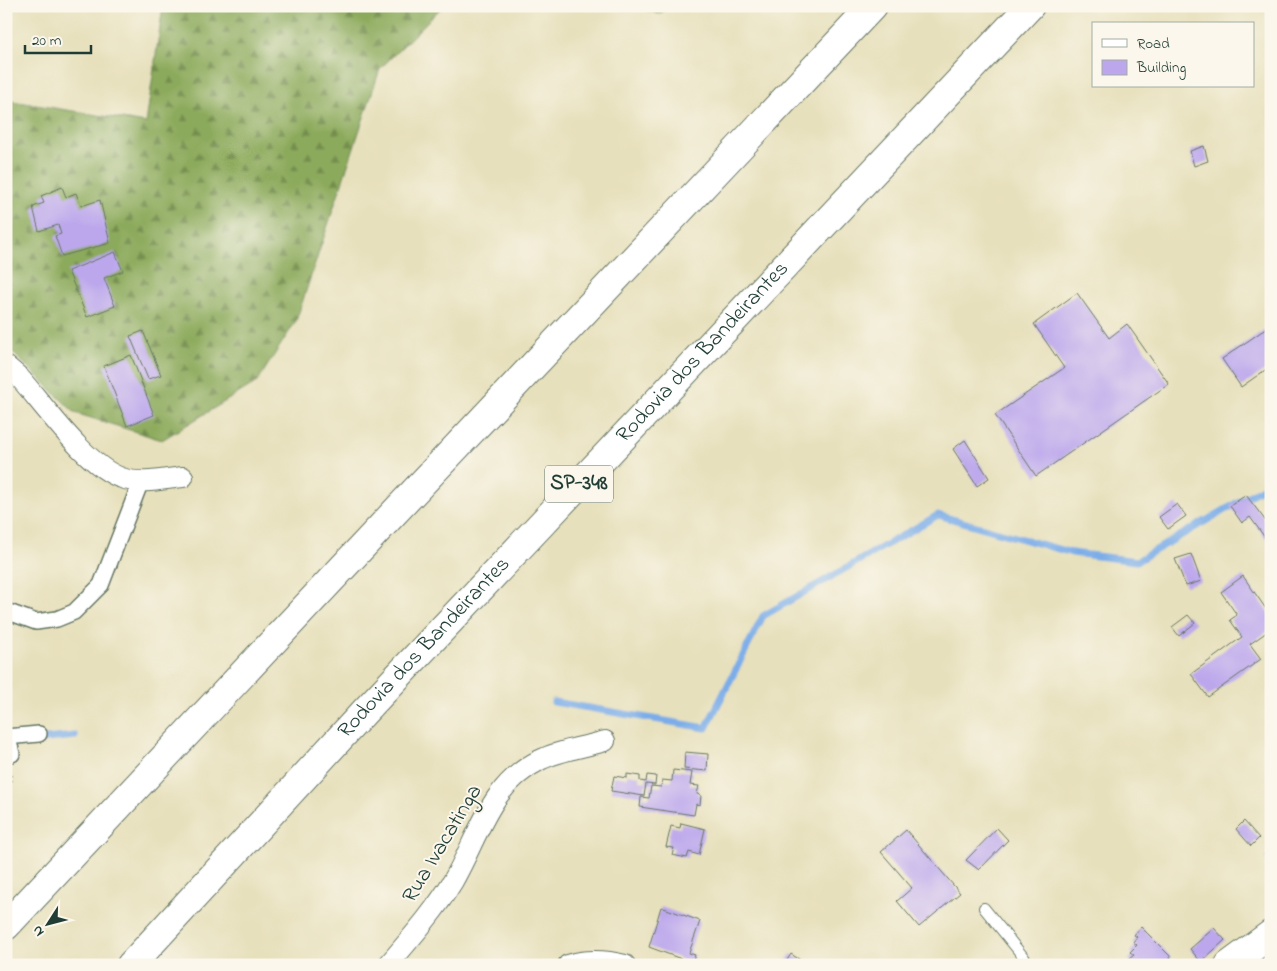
<svg xmlns="http://www.w3.org/2000/svg" width="1277" height="971" viewBox="0 0 1277 971" font-family="'Indie Flower',sans-serif">
	<defs>
		<pattern id="forest-firs" width="22" height="20" patternUnits="userSpaceOnUse" patternTransform="scale(1.25)"><rect width="22" height="20" fill="#8caa5c"/><path d="M5 1l3.5 6h-7zM16 11l3.5 6h-7z" fill="#728c4d"/></pattern>
	</defs>
	<rect width="100%" height="100%" fill="#fbf7ec"/>
	<filter id="ink" filterUnits="userSpaceOnUse"><feTurbulence type="fractalNoise" baseFrequency=".02" numOctaves="2"/><feDisplacementMap in="SourceGraphic" scale="10" xChannelSelector="R" yChannelSelector="G"/><feConvolveMatrix kernelMatrix="1 2 1 2 8 2 1 2 1" color-interpolation-filters="sRGB"/></filter>
	<filter id="wash" filterUnits="userSpaceOnUse"><feTurbulence type="fractalNoise" baseFrequency=".0096" numOctaves="4" result="noise"/><feDisplacementMap in="SourceGraphic" scale="20" xChannelSelector="R" yChannelSelector="G"/><feGaussianBlur stdDeviation="1.12" result="paint"/><feColorMatrix in="noise" values="0 0 0 0 0 0 0 0 0 0 0 0 0 0 0 0 0 1.4 0 .05"/><feComposite in="paint" operator="in"/></filter>
	<g filter="url(#wash)">
		<rect width="100%" height="100%" fill="#e7e0bc"/>
		<!-- forest -->
		<g fill="url(#forest-firs)" stroke="#567448">
			<polygon points="163,6 443,6 380,69 296,321 257,382 162,440 75,413 6,346 6,100 146,123"/>
			<polygon points="632,6 671,6 659,14"/>
		</g>
		<g fill="none" stroke-linecap="round" stroke-linejoin="round">
			<!-- stream -->
			<g stroke="#7cade8" stroke-width="7">
				<polyline points="554,702 706,728 763,616 938,515 1072,553 1137,561 1271,483"/>
				<polyline points="36,740 75,736"/>
			</g>
		</g>
		<g id="blocks">
			<!-- building -->
			<g fill="#bca7ec">
				<polygon points="1204,146 1208,161 1194,166 1190,151"/>
				<polygon points="62,187 66,197 76,193 81,206 100,200 110,243 62,256 55,236 61,234 58,225 39,231 33,207 44,203 41,196"/>
				<polygon points="115,252 123,271 104,278 115,306 87,317 68,271"/>
				<polygon points="1077,293 1109,338 1127,324 1169,384 1036,476 995,415 1064,368 1034,324"/>
				<polygon points="1271,325 1271,366 1241,387 1222,359"/>
				<polygon points="143,331 161,375 148,379 130,336"/>
				<polygon points="131,355 154,415 127,426 104,366"/>
				<polygon points="965,440 989,478 977,486 953,449"/>
				<polygon points="1246,495 1271,528 1271,546 1250,517 1242,523 1230,506"/>
				<polygon points="1177,504 1186,516 1168,529 1159,517"/>
				<polygon points="1191,554 1201,581 1186,586 1175,559"/>
				<polygon points="1243,576 1271,616 1271,629 1250,644 1261,659 1208,697 1191,674 1242,637 1230,620 1237,615 1221,592"/>
				<polygon points="1188,615 1195,623 1179,636 1172,627"/>
				<polygon points="685,752 708,754 707,771 684,769"/>
				<polygon points="673,770 692,772 690,785 699,786 697,794 701,795 700,805 696,804 694,815 640,807 641,797 649,798 651,786 661,787 662,780 672,781"/>
				<polygon points="627,774 640,776 640,781 646,782 647,775 656,776 655,785 646,784 644,796 611,791 614,776 627,778"/>
				<polygon points="1244,821 1259,838 1251,846 1236,829"/>
				<polygon points="681,823 705,829 699,855 689,852 687,858 672,855 674,848 666,847 671,826 680,828"/>
				<polygon points="997,828 1008,840 979,870 966,860"/>
				<polygon points="906,830 960,893 919,927 897,901 912,888 881,852"/>
				<polygon points="1271,851 1271,864 1265,858"/>
				<polygon points="661,907 700,921 689,953 695,955 692,963 649,947"/>
				<polygon points="1141,927 1170,956 1171,963 1135,965 1129,959 1134,955 1130,952 1137,945 1133,942 1137,937 1134,935"/>
				<polygon points="1214,928 1225,940 1201,962 1190,949"/>
				<polygon points="791,954 808,965 784,965"/>
			</g>
		</g>
	</g>
	<g filter="url(#ink)">
		<use href="#blocks" fill-opacity="0" stroke="#657664" stroke-width="1"/>
		<g fill="none" stroke-linecap="round" stroke-linejoin="round">
			<!-- service casing -->
			<g stroke="#657664" stroke-width="12">
				<polyline id="service" points="984,908 1030,965"/>
			</g>
			<!-- pedestrian casing -->
			<g stroke="#657664" stroke-width="18">
				<g id="pedestrian">
					<polyline points="6,611 36,622 57,619 74,612 101,585 141,481"/>
					<polyline points="6,737 39,734"/>
					<polyline points="8,738 12,754"/>
				</g>
			</g>
			<!-- minor casing -->
			<g stroke="#657664" stroke-width="22">
				<g id="minor">
					<path d="M6 366 19 377C44 405 87 467 122 478 141 485 164 479 183 477"/>
					<path d="M388 965C411 938 435 911 453 881 479 836 489 785 540 760 559 750 585 747 605 741"/>
					<path d="M568 965C587 959 605 960 625 965"/>
				</g>
			</g>
			<!-- secondary casing -->
			<g stroke="#657664" stroke-width="30">
				<polyline id="secondary" points="1229,965 1271,934"/>
			</g>
			<!-- motorway casing -->
			<g stroke="#657664" stroke-width="30">
				<g id="motorway">
					<polyline points="6,926 393,514 873,6"/>
					<path id="s1" d="M131 965 365 711 1030 6"/>
				</g>
			</g>
			<!-- path -->
			<polyline stroke="#657664" stroke-width="3" stroke-dasharray="1 4" stroke-linecap="butt" points="6,841 11,772"/>
			<!-- service -->
			<use href="#service" stroke="#fff" stroke-width="10"/>
			<!-- pedestrian -->
			<use href="#pedestrian" stroke="#fff" stroke-width="15"/>
			<!-- minor -->
			<use href="#minor" stroke="#fff" stroke-width="20"/>
			<!-- secondary -->
			<use href="#secondary" stroke="#fff" stroke-width="28"/>
			<!-- motorway -->
			<use href="#motorway" stroke="#fff" stroke-width="28"/>
		</g>
	</g>
	<g text-anchor="middle" dominant-baseline="central" stroke-width="4" stroke-linejoin="round" paint-order="stroke">
		<!-- shield labels -->
		<rect fill="#fbf7ec" stroke="#61756b" stroke-width="1" x="545" y="465.5" width="68" height="37" rx="4"/>
		<g font-size="21" font-weight="bold" fill="#1f3d34">
			<text x="579" y="484">SP-348</text>
		</g>
		<!-- street labels -->
		<g font-size="22" fill="#1f3d34" stroke="#fbf7ec">
			<text stroke="none"><textPath href="#s1" startOffset="838">Rodovia dos Bandeirantes</textPath></text>
			<text stroke="none"><textPath href="#s1" startOffset="432">Rodovia dos Bandeirantes</textPath></text>
			<text transform="translate(443 844) rotate(-59)">Rua Ivacatinga</text>
		</g>
	</g>
	<!-- margin -->
	<rect width="1277" height="971" fill="none" stroke="#fbf7ec" stroke-width="25"/>
	<!-- legend -->
	<rect x="1092" y="22" width="162" height="65" fill="#fbf7ec" stroke="#a3ada2"/>
	<rect x="1102" y="39" width="25" height="8" fill="#ffffff" stroke="#a3ada2"/>
	<text x="1137" y="48" font-size="15" fill="#1f3d34">Road</text>
	<rect x="1102" y="60" width="25" height="15" fill="#bca7ec" stroke="#a3ada2"/>
	<text x="1137" y="72" font-size="15" fill="#1f3d34">Building</text>
	<!-- north arrow -->
	<g transform="translate(48 924) rotate(234)" stroke="#fbf7ec" stroke-width="4" paint-order="stroke">
	<path d="M0-4L9 19L0 12L-9 19Z" fill="#1f3d34"/>
	<text y="-8" font-size="14" font-weight="bold" text-anchor="middle" fill="#1f3d34">N</text>
	</g>
	<!-- scale -->
	<path d="M25 45v8h66v-8" fill="none" stroke="#1f3d34" stroke-width="2.5"/>
	<text x="32" y="45" font-size="15" fill="#1f3d34" stroke="#fbf7ec" stroke-width="4" paint-order="stroke">20 m</text>
</svg>
